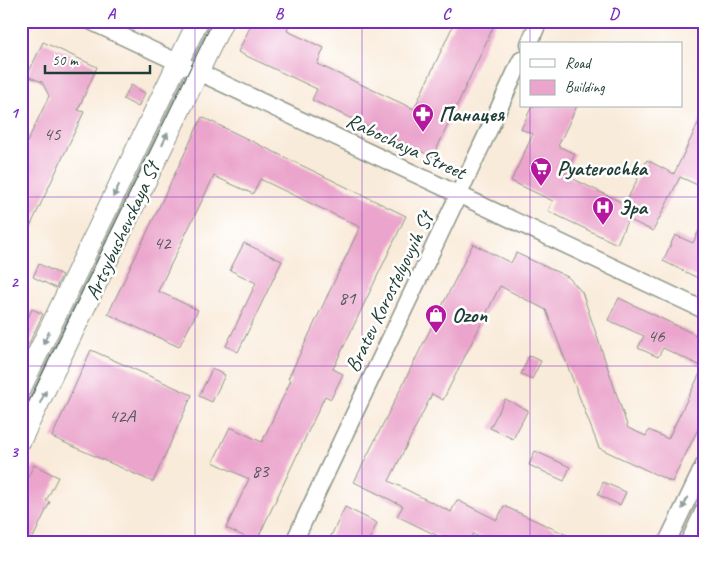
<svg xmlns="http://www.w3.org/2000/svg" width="725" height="563" viewBox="0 0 725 563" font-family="Caveat,sans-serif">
	<rect width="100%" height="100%" fill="#fff"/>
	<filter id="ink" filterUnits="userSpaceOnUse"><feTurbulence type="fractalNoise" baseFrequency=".02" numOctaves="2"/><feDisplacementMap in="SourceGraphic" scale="10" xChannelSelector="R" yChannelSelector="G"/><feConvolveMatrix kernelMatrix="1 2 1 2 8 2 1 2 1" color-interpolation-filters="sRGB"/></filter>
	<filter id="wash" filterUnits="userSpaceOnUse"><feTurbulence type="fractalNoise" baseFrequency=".0096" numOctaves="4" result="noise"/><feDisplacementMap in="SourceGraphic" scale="20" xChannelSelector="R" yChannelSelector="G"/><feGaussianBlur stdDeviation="1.12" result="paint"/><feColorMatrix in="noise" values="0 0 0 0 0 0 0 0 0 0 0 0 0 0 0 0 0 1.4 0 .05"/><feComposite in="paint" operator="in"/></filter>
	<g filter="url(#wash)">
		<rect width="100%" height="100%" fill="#f9ebda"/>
		<g id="blocks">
			<!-- building -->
			<g fill="#eba5cc">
				<polygon points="253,21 291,21 287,31 324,48 317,64 414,109 455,21 496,21 433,157 312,100 317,89 238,52"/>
				<polygon points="43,42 97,67 78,110 84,112 21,246 21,155 49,96 42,82 27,76"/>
				<polygon points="131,85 145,93 138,107 123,99"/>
				<polygon points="532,106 577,106 558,146 575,154 565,175 625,204 647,160 674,174 704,111 704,188 680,177 653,231 628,219 617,244 548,211 553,201 511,181 533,134 521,129"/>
				<polygon points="202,117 406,216 333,369 343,374 331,399 325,396 256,542 226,528 249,479 213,462 230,427 262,442 291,380 288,379 360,227 260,179 253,194 214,176 158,291 198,310 179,347 108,314"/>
				<polygon points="704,220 704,270 700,279 663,261 675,235 693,243"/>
				<polygon points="244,243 282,261 238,352 226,346 256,283 230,270"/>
				<polygon points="473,244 511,263 516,253 568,277 582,292 628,428 646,436 649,430 668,439 703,367 663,348 658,357 638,348 644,336 608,320 619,298 704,339 704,417 672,482 599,448 546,310 500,286 443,400 432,394 389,481 451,512 457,500 497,520 504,506 582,542 496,542 488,538 486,540 473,534 469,542 450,542 397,516 403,506 354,482"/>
				<polygon points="39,264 62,275 56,288 33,277"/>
				<polygon points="32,309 43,314 21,360 21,323 25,325"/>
				<polygon points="91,350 192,395 153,482 52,437"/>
				<polygon points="529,356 541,361 532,379 521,374"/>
				<polygon points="212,369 225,375 212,402 199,396"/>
				<polygon points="505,399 528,410 513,439 490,428"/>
				<polygon points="535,451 570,467 564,481 529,465"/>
				<polygon points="34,465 58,477 46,501 50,502 32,540 21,536 21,491"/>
				<polygon points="603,482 626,492 620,505 598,495"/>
				<polygon points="345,507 377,523 368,542 328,542"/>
			</g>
		</g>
	</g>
	<g filter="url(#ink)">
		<use href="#blocks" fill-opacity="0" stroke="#8c9487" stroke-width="1"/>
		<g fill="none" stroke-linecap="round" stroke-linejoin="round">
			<!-- minor casing -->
			<g stroke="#8c9487" stroke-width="19">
				<g id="minor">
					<polyline points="90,21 704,310"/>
					<polyline points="529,44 539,21"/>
					<path d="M294 542C369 380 448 221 521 60"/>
					<polyline points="667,542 704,465"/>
					<polyline points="689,542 704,510"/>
				</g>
			</g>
			<!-- major casing -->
			<g stroke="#8c9487" stroke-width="22">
				<g id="major">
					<polyline points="21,388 198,21"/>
					<polyline points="21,440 223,21"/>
				</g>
			</g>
			<!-- minor -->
			<use href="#minor" stroke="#fff" stroke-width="16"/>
			<!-- major -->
			<use href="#major" stroke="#fff" stroke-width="20"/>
			<!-- tram -->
			<polyline stroke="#1f3d34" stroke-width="1" points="21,418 213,21"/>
		</g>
		<!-- one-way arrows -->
		<defs><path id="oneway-solid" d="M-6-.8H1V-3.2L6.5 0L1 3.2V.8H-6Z" transform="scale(1.25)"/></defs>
		<g fill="#8f9e9a">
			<use href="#oneway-solid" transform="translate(165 139) rotate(-65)"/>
			<use href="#oneway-solid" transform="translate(116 191) rotate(116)"/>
			<use href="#oneway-solid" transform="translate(46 338) rotate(116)"/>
			<use href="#oneway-solid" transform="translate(43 397) rotate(-64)"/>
			<use href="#oneway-solid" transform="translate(685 503) rotate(115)"/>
		</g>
	</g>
	<!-- grid -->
	<path fill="none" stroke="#7b2cbf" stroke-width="1" stroke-opacity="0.55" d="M195 21V542M362 21V542M530 21V44M530 106V542M21 197H704M21 366H704"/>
	<!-- icons -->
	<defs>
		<g id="pharmacy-pin" transform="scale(1.125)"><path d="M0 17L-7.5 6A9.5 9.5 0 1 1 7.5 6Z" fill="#b5179e" stroke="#fff"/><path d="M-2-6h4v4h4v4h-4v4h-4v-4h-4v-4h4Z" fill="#fff"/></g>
		<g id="supermarket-pin" transform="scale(1.125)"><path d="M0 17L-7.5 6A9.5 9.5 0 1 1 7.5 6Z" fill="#b5179e" stroke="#fff"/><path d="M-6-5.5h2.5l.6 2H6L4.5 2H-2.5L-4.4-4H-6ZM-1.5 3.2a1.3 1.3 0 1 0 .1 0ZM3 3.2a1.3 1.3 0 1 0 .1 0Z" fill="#fff"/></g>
		<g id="hospital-pin" transform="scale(1.125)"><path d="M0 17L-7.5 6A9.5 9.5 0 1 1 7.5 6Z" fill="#b5179e" stroke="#fff"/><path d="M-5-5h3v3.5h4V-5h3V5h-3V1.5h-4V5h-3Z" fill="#fff"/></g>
		<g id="shop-pin" transform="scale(1.125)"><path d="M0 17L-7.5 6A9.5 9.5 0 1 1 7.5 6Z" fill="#b5179e" stroke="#fff"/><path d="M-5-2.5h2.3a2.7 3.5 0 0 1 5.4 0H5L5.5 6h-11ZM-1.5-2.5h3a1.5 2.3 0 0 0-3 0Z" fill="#fff"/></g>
	</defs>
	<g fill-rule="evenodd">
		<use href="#pharmacy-pin" x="423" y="114"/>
		<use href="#supermarket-pin" x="541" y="168"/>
		<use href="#hospital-pin" x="603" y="207"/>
		<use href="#shop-pin" x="436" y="315"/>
	</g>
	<g text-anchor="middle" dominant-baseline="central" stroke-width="5" stroke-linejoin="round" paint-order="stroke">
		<!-- number labels -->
		<g font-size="19" fill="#52575a">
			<text x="52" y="134">45</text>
			<text x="162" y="243">42</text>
			<text x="347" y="298">81</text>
			<text x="656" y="336">46</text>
			<text x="122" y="416">42А</text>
			<text x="260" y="471">83</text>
		</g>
		<!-- poi labels -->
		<g font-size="21" font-weight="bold" fill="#1f3d34" stroke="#fff" text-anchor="start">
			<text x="439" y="114">Панацея</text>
			<text x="557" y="168">Pyaterochka</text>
			<text x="619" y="207">Эра</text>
			<text x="452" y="315">Ozon</text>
		</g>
		<!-- street labels -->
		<g font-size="21" fill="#1f3d34" stroke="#fff">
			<text transform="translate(406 146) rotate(25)">Rabochaya Street</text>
			<text transform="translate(122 231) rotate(-65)">Artsybushevskaya St</text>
			<text transform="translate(389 292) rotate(-64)">Bratev Korostelyovyih St</text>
		</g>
	</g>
	<!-- margin -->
	<rect width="725" height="563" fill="none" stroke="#fff" stroke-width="55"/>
	<!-- legend -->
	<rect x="520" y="42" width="162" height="65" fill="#ffffff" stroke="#a5b1ae"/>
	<rect x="530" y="59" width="25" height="8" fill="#ffffff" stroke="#a5b1ae"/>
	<text x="565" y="68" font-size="15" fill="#1f3d34">Road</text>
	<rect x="530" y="80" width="25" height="15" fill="#eba5cc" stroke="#a5b1ae"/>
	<text x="565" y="92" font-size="15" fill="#1f3d34">Building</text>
	<!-- scale -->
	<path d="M45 65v8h105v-8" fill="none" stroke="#1f3d34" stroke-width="2.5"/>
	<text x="52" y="65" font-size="15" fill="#1f3d34" stroke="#ffffff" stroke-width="4" paint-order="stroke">50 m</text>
	<rect x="28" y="28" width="670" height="508" fill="none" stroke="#7b2cbf" stroke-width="2"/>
	<g font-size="16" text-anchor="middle" font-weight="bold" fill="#7b2cbf">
		<text x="111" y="19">A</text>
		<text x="279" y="19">B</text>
		<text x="446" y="19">C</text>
		<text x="614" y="19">D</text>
		<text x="14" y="118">1</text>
		<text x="14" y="287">2</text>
		<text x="14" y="457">3</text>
	</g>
</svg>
